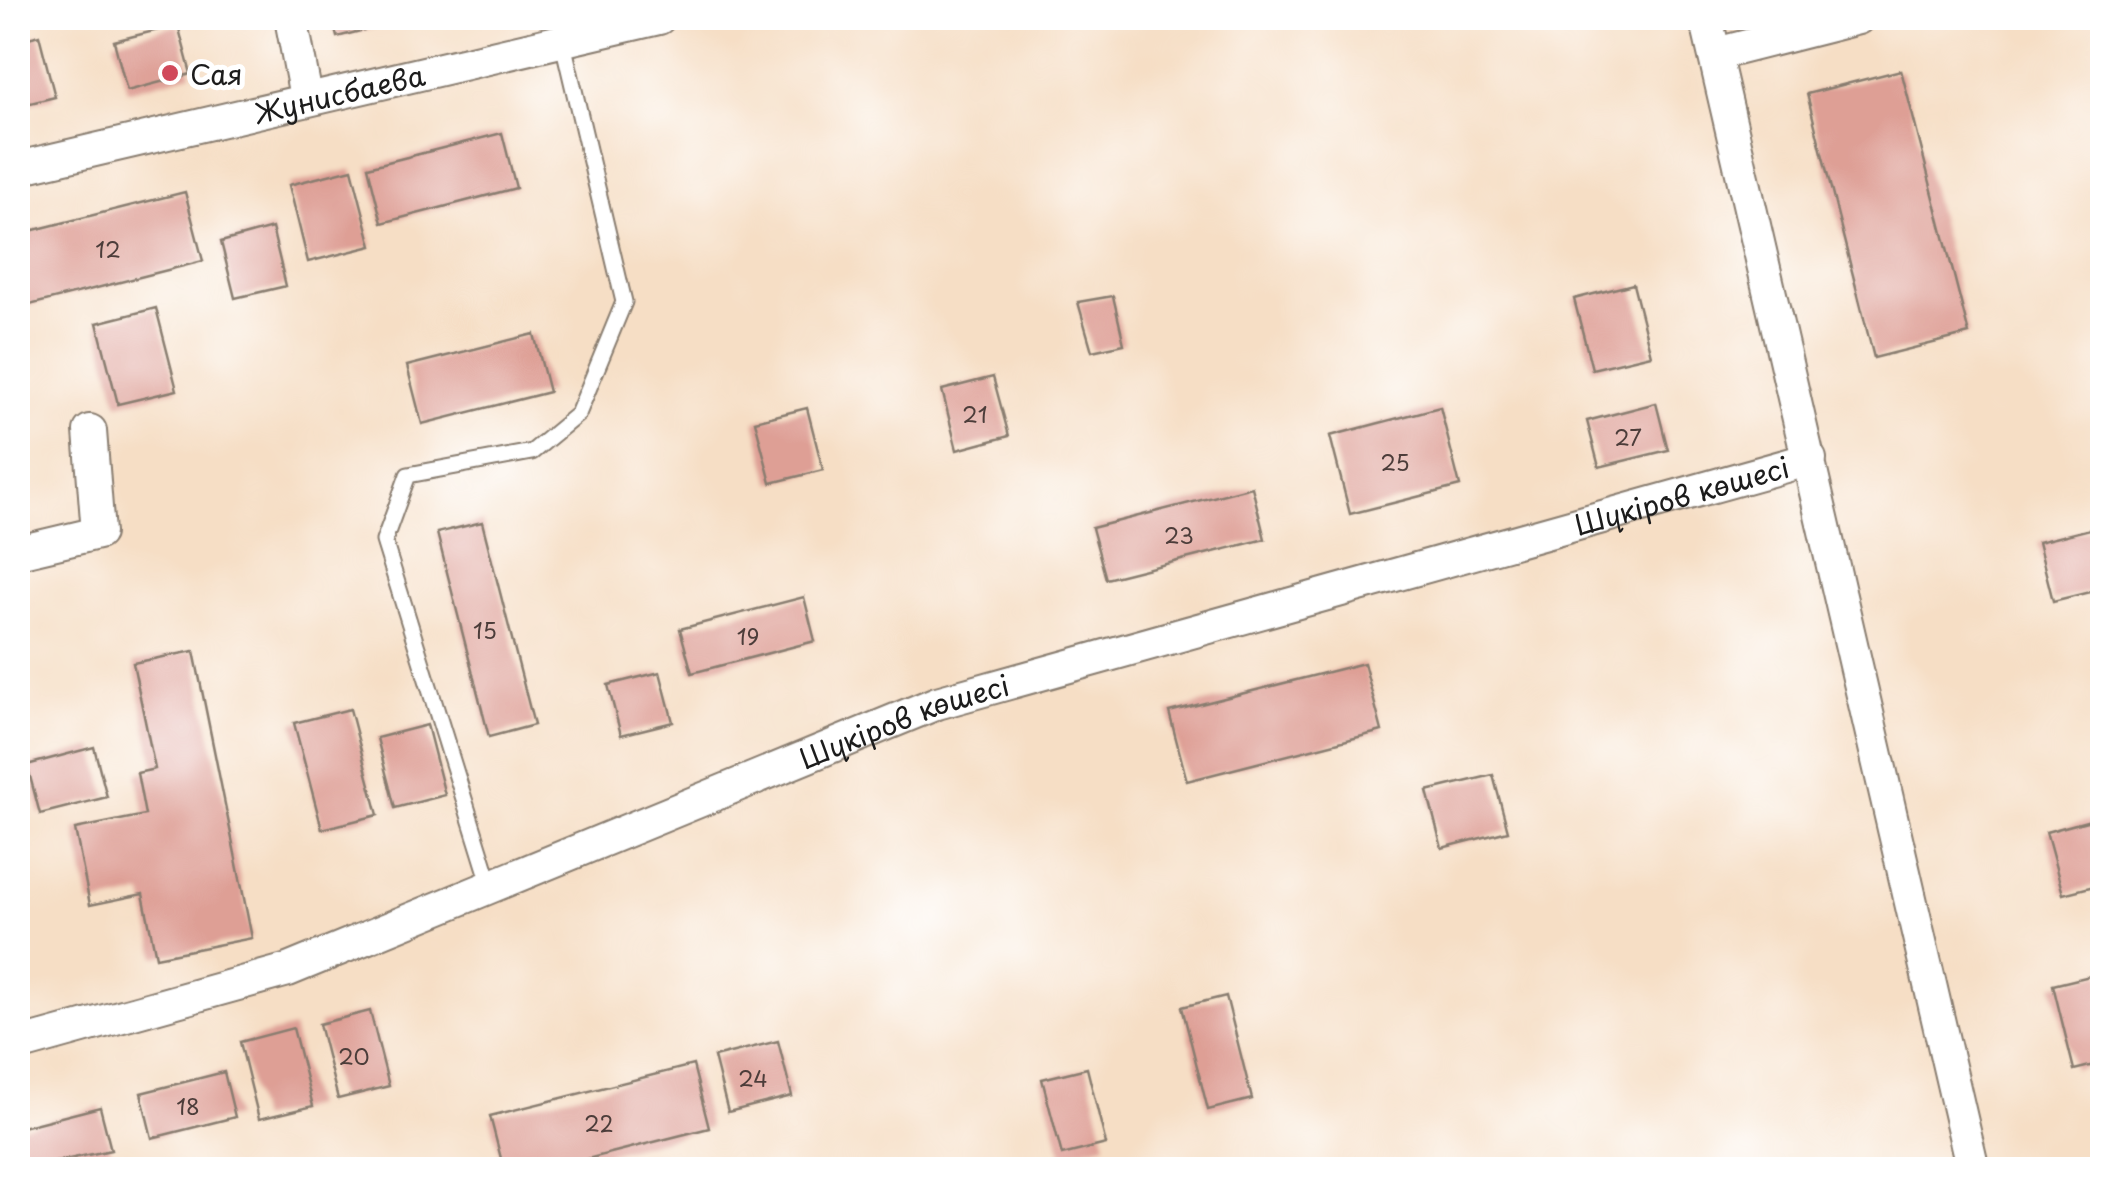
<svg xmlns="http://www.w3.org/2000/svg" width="2120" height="1187" viewBox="0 0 2120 1187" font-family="'Playpen Sans',sans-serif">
	<rect width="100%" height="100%" fill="#fff"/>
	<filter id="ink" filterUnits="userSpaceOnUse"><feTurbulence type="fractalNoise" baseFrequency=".01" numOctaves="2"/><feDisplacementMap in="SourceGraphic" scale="20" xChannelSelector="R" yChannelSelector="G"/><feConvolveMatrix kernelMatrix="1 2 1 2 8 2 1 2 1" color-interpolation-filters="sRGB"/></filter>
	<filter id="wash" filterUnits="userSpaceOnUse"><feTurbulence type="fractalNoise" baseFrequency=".0048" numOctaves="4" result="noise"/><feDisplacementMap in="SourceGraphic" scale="40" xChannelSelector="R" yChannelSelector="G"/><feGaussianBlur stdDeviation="2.25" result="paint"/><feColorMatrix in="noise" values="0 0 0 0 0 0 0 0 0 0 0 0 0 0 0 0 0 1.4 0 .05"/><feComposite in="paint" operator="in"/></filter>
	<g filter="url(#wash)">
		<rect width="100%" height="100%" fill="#f6dec5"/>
		<g id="blocks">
			<!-- building -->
			<g fill="#de9f95">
				<polygon points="332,18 408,18 408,19 337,37"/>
				<polygon points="178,25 191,74 127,91 114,41"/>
				<polygon points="39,35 55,97 18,106 18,41"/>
				<polygon points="1901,70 1969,334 1874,358 1807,94"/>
				<polygon points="502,133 516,188 382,223 368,167"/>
				<polygon points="352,169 372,246 308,262 289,185"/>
				<polygon points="185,192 203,261 18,308 18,234"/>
				<polygon points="272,228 286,286 235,298 221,242"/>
				<polygon points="1633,284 1651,355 1592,369 1574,299"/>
				<polygon points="1113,296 1124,344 1092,351 1078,302"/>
				<polygon points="156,308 177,390 118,404 97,323"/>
				<polygon points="534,334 549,392 422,424 407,366"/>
				<polygon points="993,377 1009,436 957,450 942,390"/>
				<polygon points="1656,403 1668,450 1599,467 1587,421"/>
				<polygon points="1440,407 1460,486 1350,514 1330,436"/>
				<polygon points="807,408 823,470 771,483 755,421"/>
				<polygon points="1252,487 1265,539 1106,579 1092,528"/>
				<polygon points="482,522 534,725 489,737 437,533"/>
				<polygon points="2102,526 2102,589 2053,601 2038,542"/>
				<polygon points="804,597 815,641 692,673 680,629"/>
				<polygon points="194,651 252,938 156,957 143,894 90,905 75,829 145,815 137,773 155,769 133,663"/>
				<polygon points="1364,663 1382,731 1187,781 1169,712"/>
				<polygon points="660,672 673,722 621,735 608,685"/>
				<polygon points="350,709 378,815 322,829 294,723"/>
				<polygon points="427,725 445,795 395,808 377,738"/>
				<polygon points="94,747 107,797 40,814 27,765"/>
				<polygon points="1493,775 1508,831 1442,848 1427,791"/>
				<polygon points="2102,817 2102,884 2063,894 2046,832"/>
				<polygon points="2102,973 2102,1063 2074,1070 2053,985"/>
				<polygon points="1226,996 1252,1099 1208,1110 1182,1007"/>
				<polygon points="370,1011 389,1086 338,1099 319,1024"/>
				<polygon points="293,1028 313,1106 259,1119 240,1042"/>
				<polygon points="778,1041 792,1096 728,1112 714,1057"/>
				<polygon points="693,1065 709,1128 544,1170 504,1170 490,1116"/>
				<polygon points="1087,1068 1106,1144 1062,1155 1042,1079"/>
				<polygon points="224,1072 235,1117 152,1138 141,1093"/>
				<polygon points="100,1107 111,1150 18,1170 18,1128"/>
			</g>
		</g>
	</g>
	<g filter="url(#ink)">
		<use href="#blocks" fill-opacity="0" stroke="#897d70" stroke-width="2.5"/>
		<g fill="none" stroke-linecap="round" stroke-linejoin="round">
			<!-- service casing -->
			<g stroke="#897d70" stroke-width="19">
				<polyline id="service" points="491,886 384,541 408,475 532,452 578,414 624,302 562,39"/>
			</g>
			<!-- minor casing -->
			<g stroke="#897d70" stroke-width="36">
				<g id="minor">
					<polyline points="291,18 306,97"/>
					<polyline points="1706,18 1973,1170"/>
					<polyline points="1716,54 1858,18"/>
					<path id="s1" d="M18 168 659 18"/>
					<polyline points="18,552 98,533 90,431"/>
					<path id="s2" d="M18 1045 288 970 937 703 1810 459"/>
				</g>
			</g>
			<!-- service -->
			<use href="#service" stroke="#fff" stroke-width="15"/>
			<!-- minor -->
			<use href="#minor" stroke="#fff" stroke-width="32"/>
		</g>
	</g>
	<!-- markers -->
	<circle fill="#d1495b" stroke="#fff" stroke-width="4" cx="170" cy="73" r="10"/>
	<g text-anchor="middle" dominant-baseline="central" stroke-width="10" stroke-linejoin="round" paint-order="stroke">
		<!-- number labels -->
		<g font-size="22" fill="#4c3d3a">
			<text x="108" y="248">12</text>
			<text x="975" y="413">21</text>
			<text x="1628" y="436">27</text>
			<text x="1395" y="461">25</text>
			<text x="1179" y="534">23</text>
			<text x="485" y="629">15</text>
			<text x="748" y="635">19</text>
			<text x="354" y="1055">20</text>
			<text x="753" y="1077">24</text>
			<text x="188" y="1105">18</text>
			<text x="599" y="1122">22</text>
		</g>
		<!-- poi labels -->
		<g font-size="28" fill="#1c1c1c" stroke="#fff" text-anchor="start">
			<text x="190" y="73">Сая</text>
		</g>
		<!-- street labels -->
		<g font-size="28" fill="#1c1c1c" stroke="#fff">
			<text stroke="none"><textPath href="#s1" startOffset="330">Жунисбаева</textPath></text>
			<text stroke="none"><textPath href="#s2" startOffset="1755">Шүкіров көшесі</textPath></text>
			<text stroke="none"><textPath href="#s2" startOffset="945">Шүкіров көшесі</textPath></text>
		</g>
	</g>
	<!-- margin -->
	<rect width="2120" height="1187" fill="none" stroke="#fff" stroke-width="60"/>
</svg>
